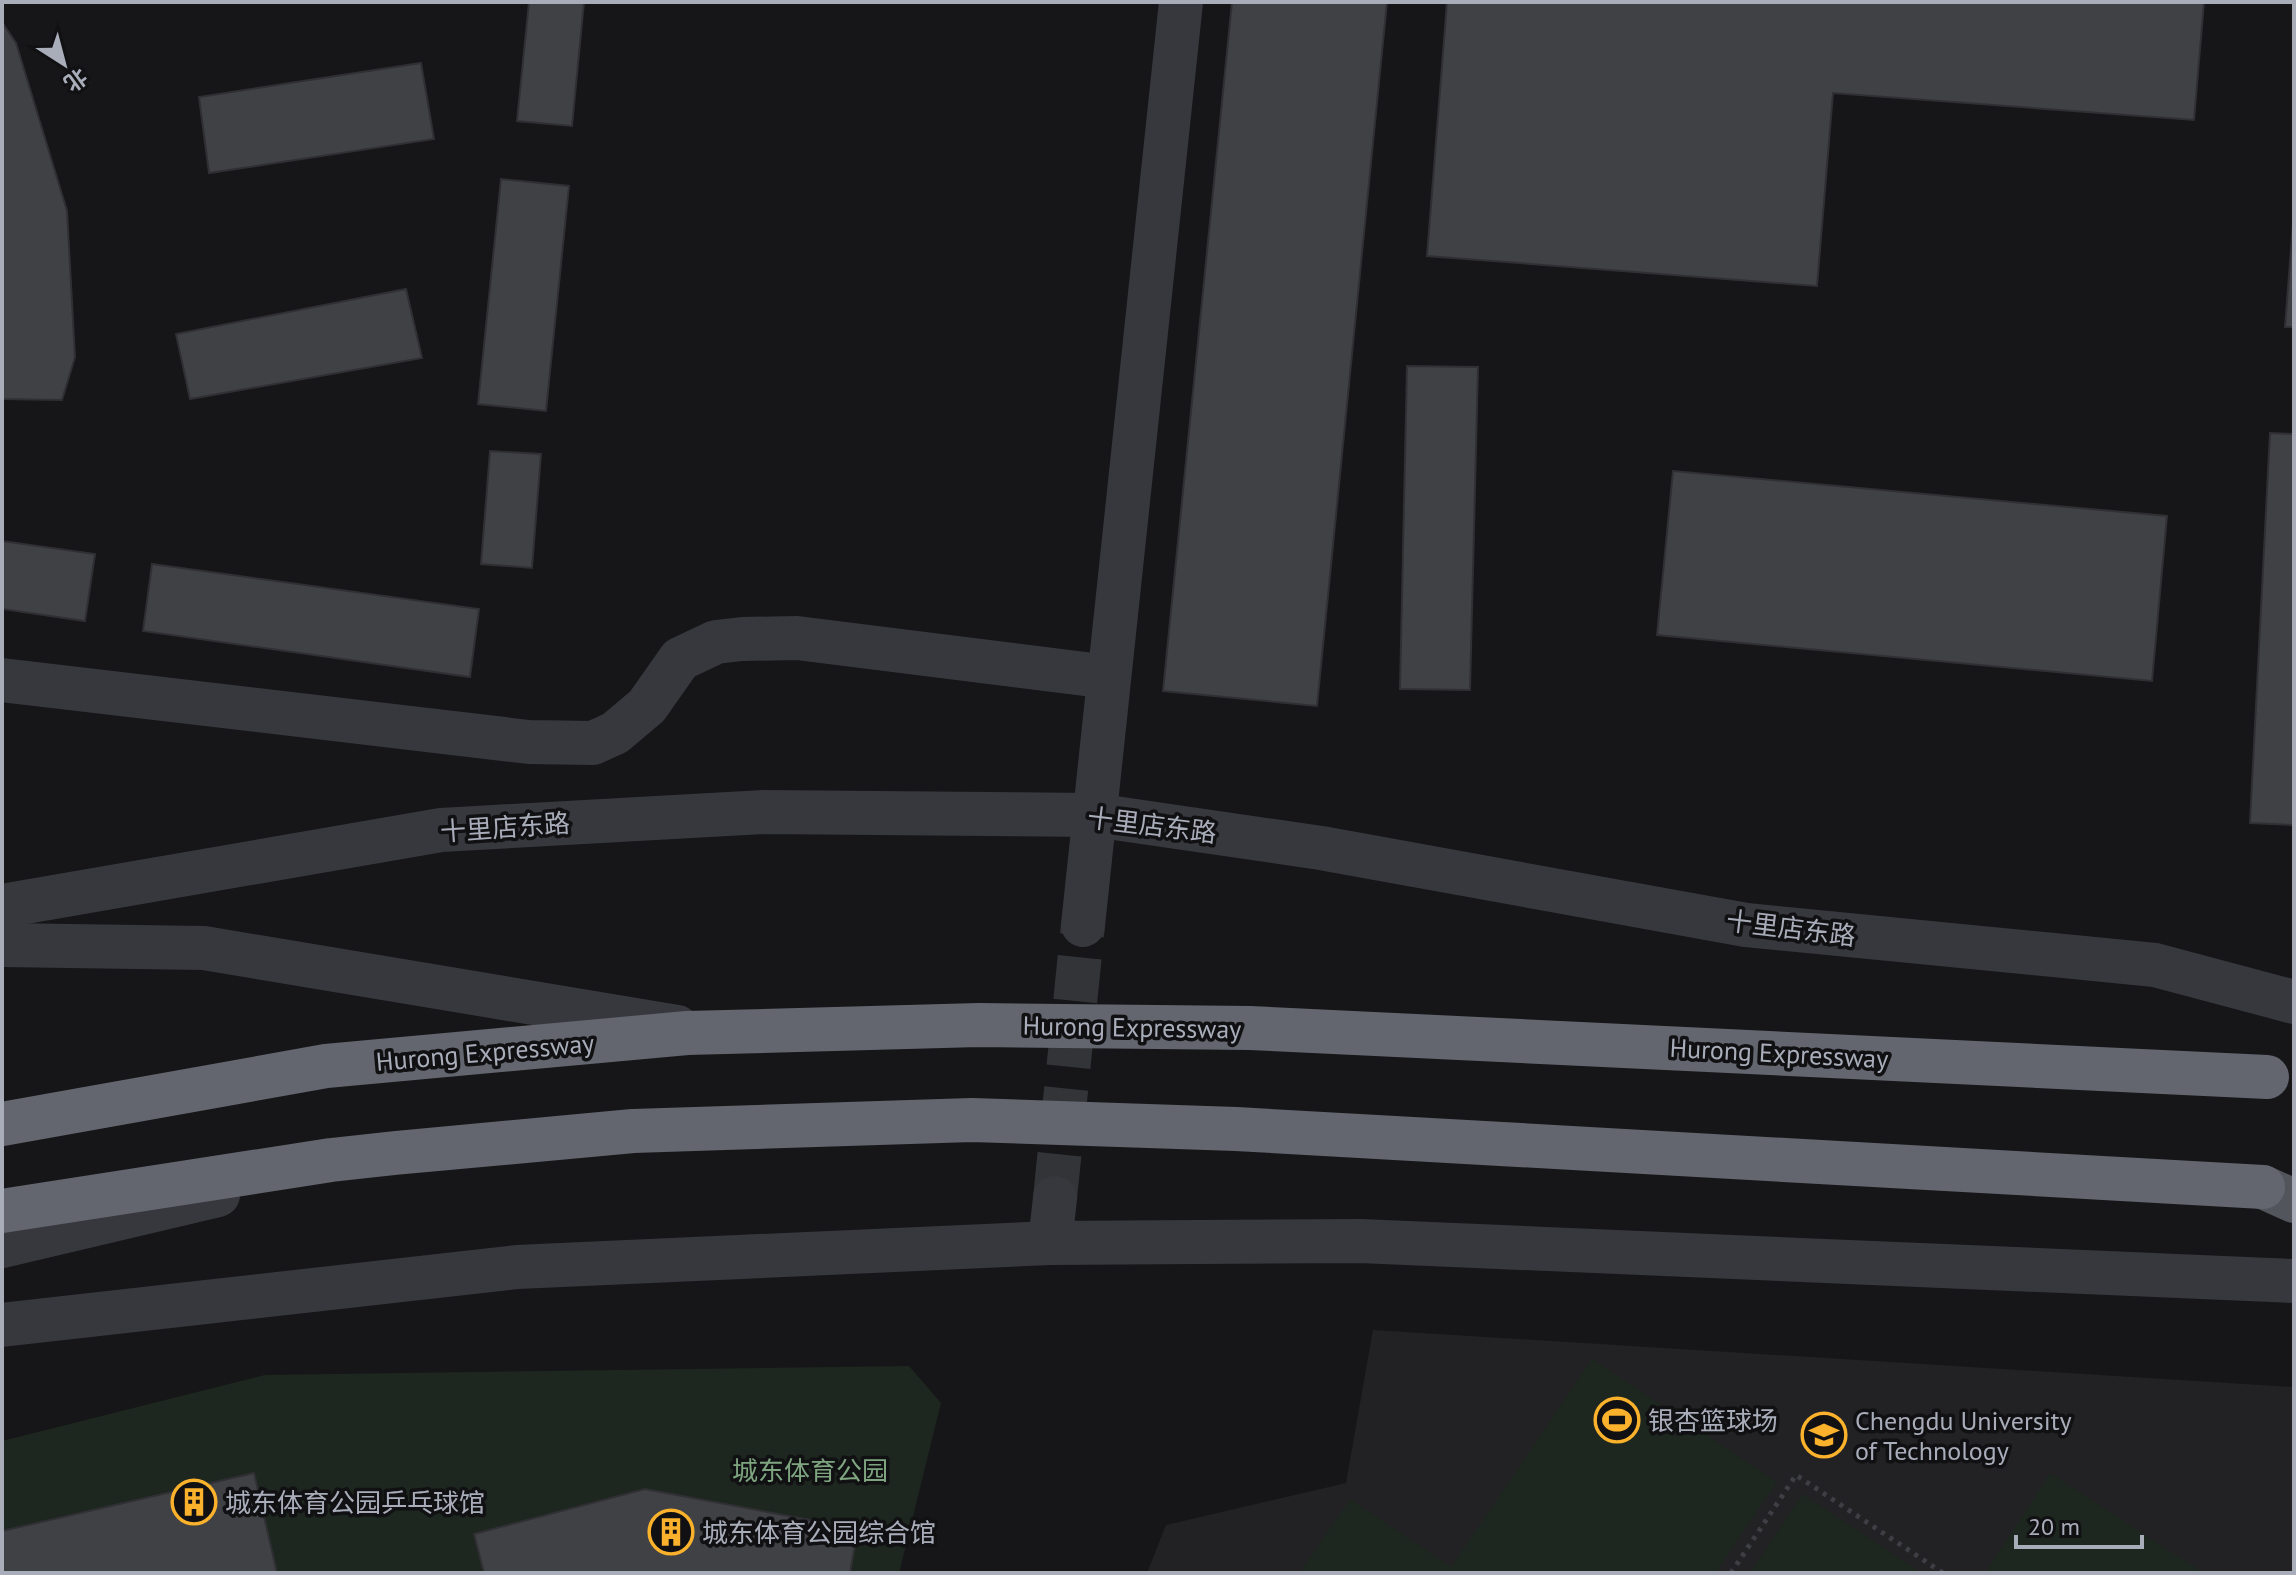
<svg xmlns="http://www.w3.org/2000/svg" width="2296" height="1575" viewBox="0 0 2296 1575" font-family="'PT Sans','Noto Sans SC',sans-serif">
	<rect width="100%" height="100%" fill="#161618"/>
	<!-- built -->
	<polygon fill="#222225" points="1373,1330 2294,1387 2294,1573 1147,1573 1166,1525 1346,1483"/>
	<!-- green -->
	<g fill="#1e271f">
		<polygon points="1592,1359 1777,1482 1716,1573 1300,1573 1350,1499 1451,1567"/>
		<polygon points="909,1366 941,1403 899,1573 2,1573 2,1441 265,1375"/>
		<polygon points="2050,1473 2204,1573 1985,1573"/>
		<polygon points="1802,1494 1922,1573 1750,1573"/>
	</g>
	<!-- building -->
	<g fill="#404145" stroke="#303034" stroke-width="2">
		<polygon points="529,2 584,2 572,126 517,121"/>
		<polygon points="1232,2 1387,2 1317,706 1163,691"/>
		<polygon points="1447,2 2204,2 2194,120 1833,93 1817,286 1427,256"/>
		<polygon points="2,22 16,43 67,211 75,357 62,400 2,399"/>
		<polygon points="421,63 434,139 209,173 199,97"/>
		<polygon points="501,179 569,186 546,411 478,404"/>
		<polygon points="2294,210 2294,327 2285,327"/>
		<polygon points="406,289 422,358 190,399 176,334"/>
		<polygon points="1407,366 1478,367 1470,690 1400,689"/>
		<polygon points="2270,433 2294,434 2294,825 2250,823"/>
		<polygon points="490,451 541,454 532,568 481,564"/>
		<polygon points="1673,471 2167,516 2152,681 1657,635"/>
		<polygon points="2,541 95,554 85,621 2,609"/>
		<polygon points="152,564 479,609 470,677 143,631"/>
		<polygon points="254,1473 277,1573 2,1573 2,1531"/>
		<polygon points="645,1489 858,1529 850,1573 484,1573 474,1534"/>
	</g>
	<g fill="none" stroke-linecap="round" stroke-linejoin="round">
		<!-- minor-tunnel -->
		<polyline stroke="#333438" stroke-width="44" stroke-dasharray="44 22" stroke-linecap="butt" points="1055,1198 1083,925"/>
		<!-- path -->
		<polyline stroke="#3d3f45" stroke-width="5" stroke-dasharray="4 6" stroke-linecap="butt" points="1731,1573 1796,1475 1943,1573"/>
		<!-- minor -->
		<g stroke="#37383e" stroke-width="44">
			<polyline points="2,680 529,742 593,743 615,733 647,706 680,659 716,642 742,639 797,638 1109,677"/>
			<polyline points="2,906 441,830 764,812 1094,815 1321,848 1746,925 2155,965 2294,1002"/>
			<polyline points="1083,925 1181,2"/>
			<polyline points="2,945 204,948 677,1027"/>
			<polyline points="1050,1243 1055,1198"/>
			<polyline points="2,1246 218,1195"/>
			<polyline points="2,1325 517,1267 1050,1243 1360,1241 2294,1281"/>
		</g>
		<!-- major -->
		<polyline stroke="#53555d" stroke-width="44" points="2263,1187 2294,1201"/>
		<!-- highway -->
		<g stroke="#63666f" stroke-width="44">
			<polyline points="2,1124 326,1066 687,1033 979,1025 1250,1028 2267,1077"/>
			<polyline points="2,1211 331,1160 395,1153 633,1131 972,1120 1236,1129 2263,1187"/>
		</g>
	</g>
	<!-- icons -->
	<defs>
		<g id="stadium-ring" transform="scale(2.3)"><circle r="9.5" fill="#111113" stroke="#fab12c" stroke-width="1.5"/><path d="M0-5a6.5 5 0 1 0 0 10a6.5 5 0 1 0 0-10ZM-3.5-1.8h7v3.6h-7Z" fill="#fab12c"/></g>
		<g id="university-ring" transform="scale(2.3)"><circle r="9.5" fill="#111113" stroke="#fab12c" stroke-width="1.5"/><path d="M0-5L7-2L0 1L-7-2ZM-4 1L0 2.5L4 1V4Q0 6-4 4Z" fill="#fab12c"/></g>
		<g id="building-ring" transform="scale(2.3)"><circle r="9.5" fill="#111113" stroke="#fab12c" stroke-width="1.5"/><path d="M-4-6H4V6H1V3H-1V6H-4ZM-2.5-4.3h1.7v1.8h-1.7ZM.8-4.3h1.7v1.8H.8ZM-2.5-1h1.7V.8h-1.7ZM.8-1h1.7V.8H.8Z" fill="#fab12c"/></g>
	</defs>
	<g fill-rule="evenodd">
		<use href="#stadium-ring" x="1617" y="1420"/>
		<use href="#university-ring" x="1824" y="1435"/>
		<use href="#building-ring" x="194" y="1502"/>
		<use href="#building-ring" x="671" y="1532"/>
	</g>
	<g text-anchor="middle" dominant-baseline="central" stroke-width="7" stroke-linejoin="round" paint-order="stroke">
		<!-- street labels -->
		<g font-size="26" fill="#a8adb9" stroke="#111113">
			<text transform="translate(1152 825) rotate(7)">十里店东路</text>
			<text transform="translate(505 827) rotate(-4)">十里店东路</text>
			<text transform="translate(1791 928) rotate(7)">十里店东路</text>
			<text transform="translate(1132 1027) rotate(1)">Hurong Expressway</text>
			<text transform="translate(485 1052) rotate(-5)">Hurong Expressway</text>
			<text transform="translate(1779 1053) rotate(3)">Hurong Expressway</text>
		</g>
		<!-- poi labels -->
		<g font-size="26" fill="#a8adb9" stroke="#111113" text-anchor="start">
			<text x="1648" y="1420">银杏篮球场</text>
			<text x="1855" y="1420">Chengdu University<tspan x="1855" dy="30">of Technology</tspan></text>
			<text x="225" y="1502">城东体育公园乒乓球馆</text>
			<text x="702" y="1532">城东体育公园综合馆</text>
		</g>
		<!-- park labels -->
		<g font-size="26" fill="#7ea580" stroke="#111113">
			<text x="810" y="1470">城东体育公园</text>
		</g>
	</g>
	<!-- border -->
	<rect width="2296" height="1575" fill="none" stroke="#a8adb9" stroke-width="8"/>
	<!-- north arrow -->
	<g transform="translate(64 64) rotate(144)" stroke="#111113" stroke-width="6" paint-order="stroke">
	<path d="M0-6L14 30L0 20L-14 30Z" fill="#a8adb9"/>
	<text y="-12" font-size="22" font-weight="bold" text-anchor="middle" fill="#a8adb9">北</text>
	</g>
	<!-- scale -->
	<path d="M2016 1535v12h126v-12" fill="none" stroke="#a8adb9" stroke-width="4"/>
	<text x="2028" y="1535" font-size="24" fill="#a8adb9" stroke="#111113" stroke-width="6" paint-order="stroke">20 m</text>
</svg>
